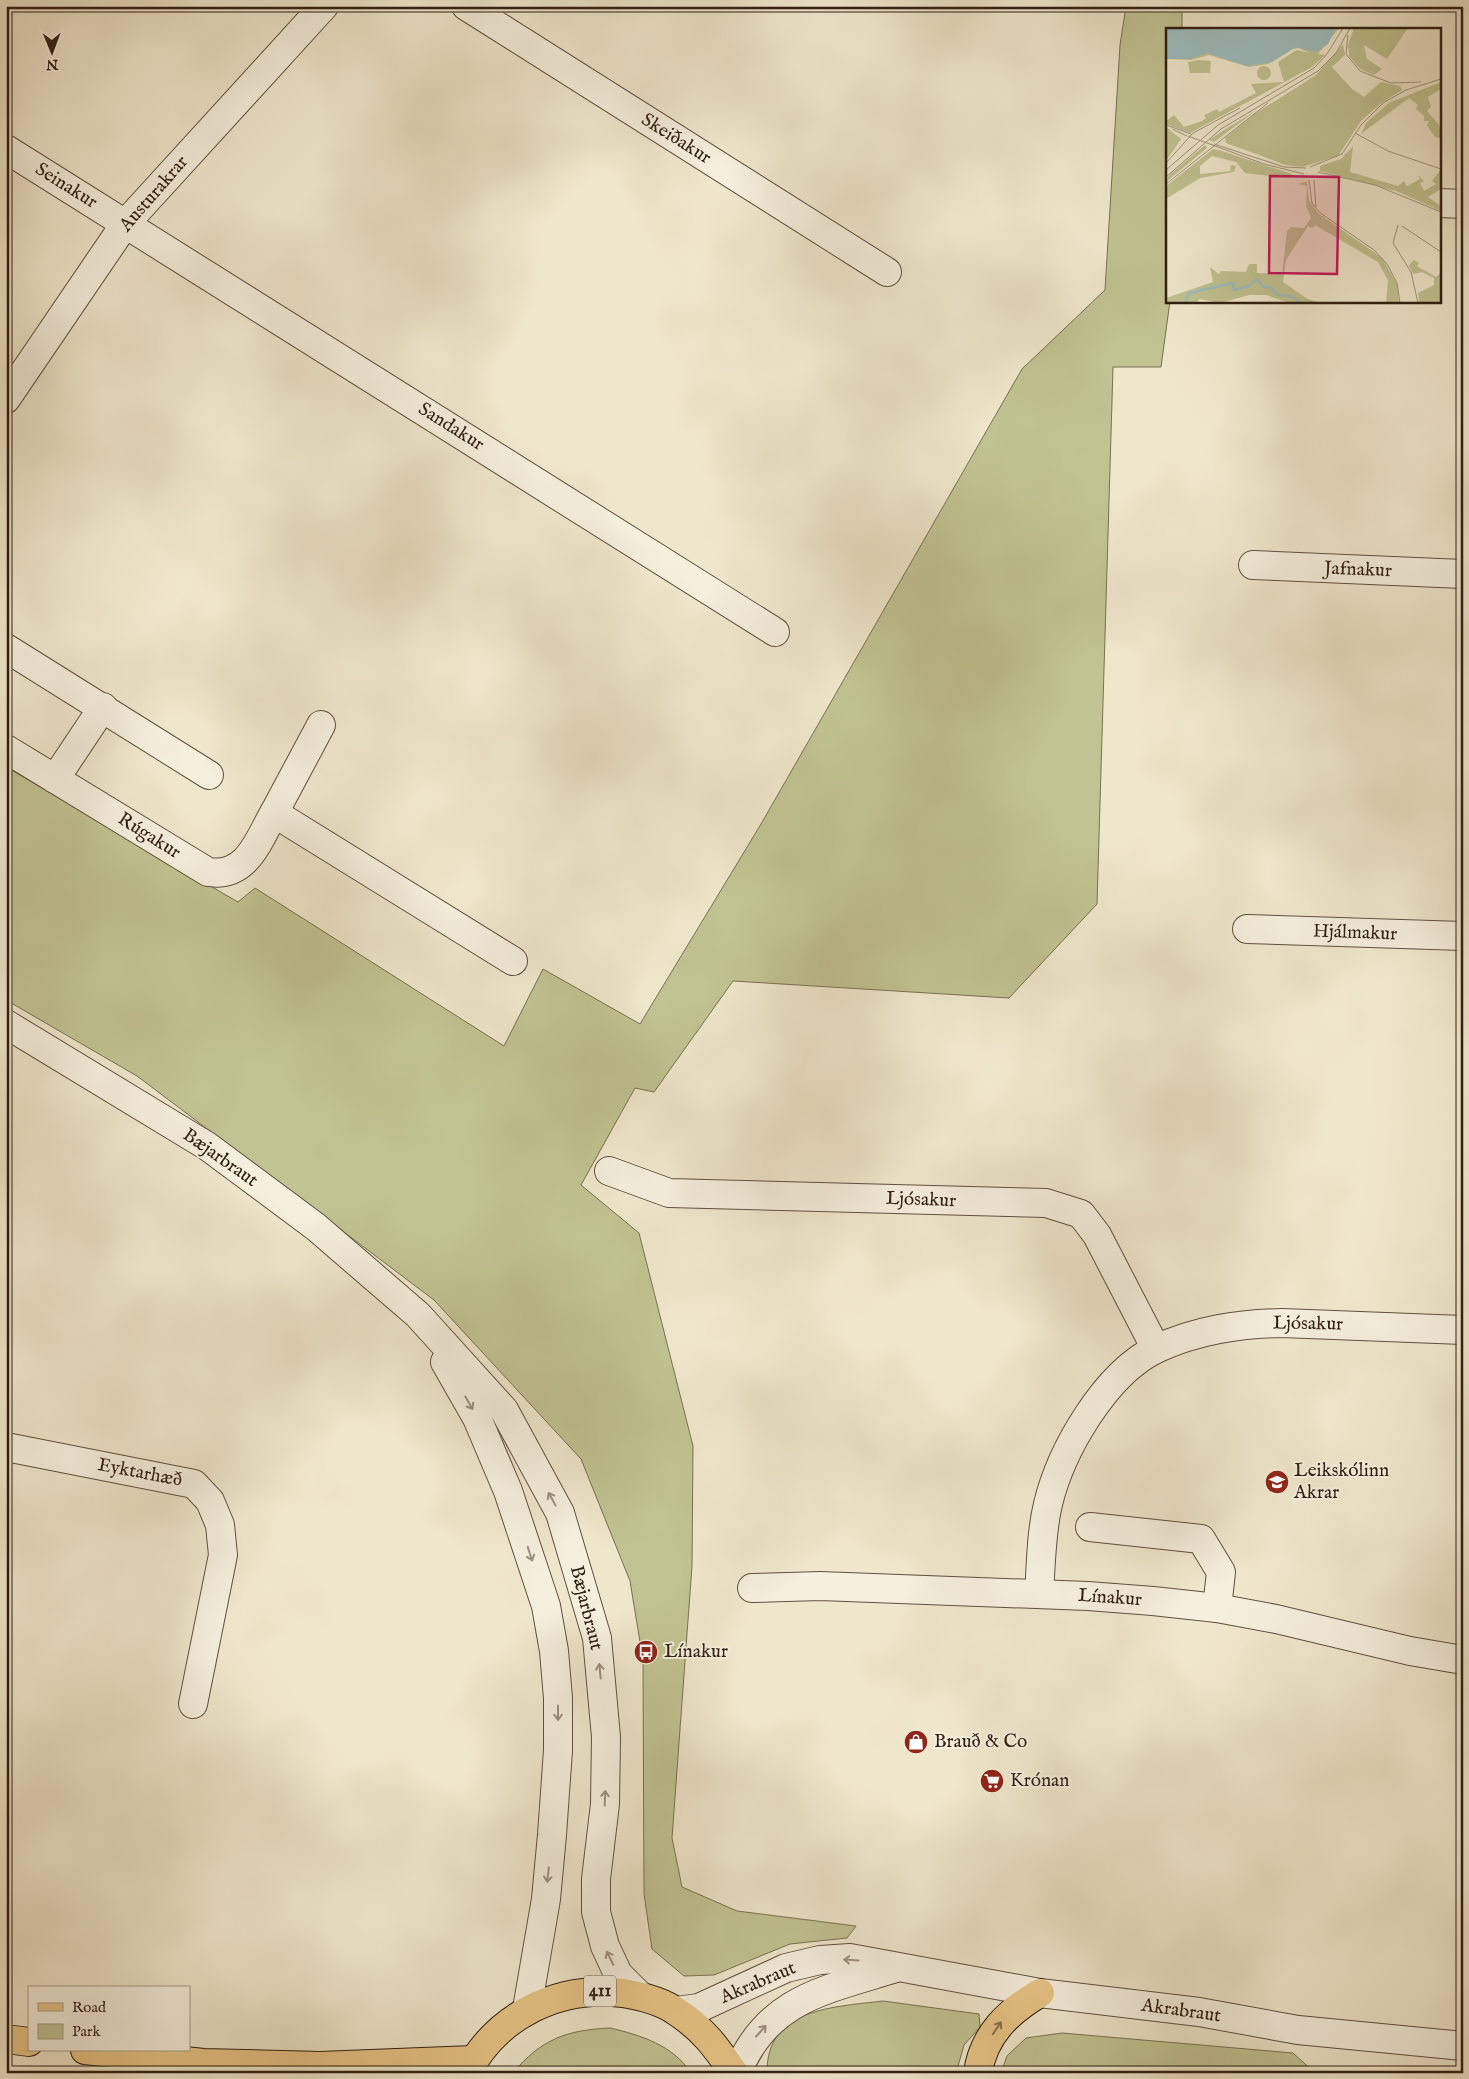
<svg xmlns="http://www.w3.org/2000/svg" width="1469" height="2079" viewBox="0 0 1469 2079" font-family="'IM FELL English',serif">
	<rect width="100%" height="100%" fill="#efe7cc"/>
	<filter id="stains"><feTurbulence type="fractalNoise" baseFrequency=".004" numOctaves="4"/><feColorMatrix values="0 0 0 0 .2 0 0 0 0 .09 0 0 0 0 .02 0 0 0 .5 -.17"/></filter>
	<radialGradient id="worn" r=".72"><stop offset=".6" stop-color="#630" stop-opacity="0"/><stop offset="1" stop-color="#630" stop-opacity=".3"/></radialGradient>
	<!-- green -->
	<g fill="#c1c392" stroke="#787152">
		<polygon points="1126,6 1182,6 1182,29 1168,29 1168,301 1170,301 1161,367 1113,367 1097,904 1009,998 733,981 654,1092 635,1088 581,1185 639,1233 693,1446 692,1566 672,1838 682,1887 737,1911 856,1926 847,1938 790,1944 714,1975 684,1976 652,1949 644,1894 643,1660 630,1581 581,1459 434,1300 137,1076 6,1000 6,767 238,902 255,888 504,1046 543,969 640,1024 761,824 1022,369 1105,290 1120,45"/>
		<path d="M883 2001 979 2014 980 2027 964 2045 956 2073H767C766 2008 834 2007 883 2001Z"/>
		<path d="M610 2028C640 2035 673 2045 691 2073H513C541 2039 567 2030 610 2028Z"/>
		<polygon points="1062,2033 1293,2053 1315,2073 1001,2073 1007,2056 1026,2038"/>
	</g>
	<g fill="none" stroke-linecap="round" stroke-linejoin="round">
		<!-- minor casing -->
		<g stroke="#5f5140" stroke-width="30">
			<g id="minor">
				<polyline points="466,6 887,272"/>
				<polyline points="6,149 775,632"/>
				<polyline points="1440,203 1463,204"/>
				<polyline points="6,399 125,224 324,6"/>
				<polyline points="1253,565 1463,574"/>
				<polyline points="6,648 209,775"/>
				<polyline points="321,725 274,813 513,961"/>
				<path d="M6 749 208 872C247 878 258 841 274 813"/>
				<polyline points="55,779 103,707"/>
				<polyline points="1247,929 1463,936"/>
				<polyline points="6,1024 207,1146 316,1227 418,1315 504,1410 560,1513 597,1638 606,1737 605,1804 596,1879 596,1912 605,1946 618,1974 640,1996"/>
				<polyline points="609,1171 669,1193 1046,1203 1081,1214 1097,1235 1156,1349"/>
				<polyline points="445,1362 477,1418 508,1491 546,1606 554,1651 558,1698 558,1750 552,1835 546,1899 527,2009"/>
				<polyline points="6,1447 194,1484 210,1501 220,1525 223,1555 193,1704"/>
				<polyline points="1090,1527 1201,1539 1221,1572 1217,1608"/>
				<polyline points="752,1588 820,1586 1088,1596 1153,1601 1217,1608 1276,1619 1410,1651 1463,1660"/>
				<path d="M1039 1594C1041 1565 1041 1533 1048 1504 1061 1450 1105 1374 1156 1349 1197 1330 1238 1324 1282 1323L1463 1330"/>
				<polyline points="676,2011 699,2008 786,1968 820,1960 850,1958 1040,1993 1199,2012 1298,2030 1463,2046"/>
				<path d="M737 2073C767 1998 826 1990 896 1968"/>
			</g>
		</g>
		<!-- major casing -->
		<g stroke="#2f1f12" stroke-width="30">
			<g id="major">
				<polyline points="6,2039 29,2042"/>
				<polyline points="85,2050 203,2063 320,2066 473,2060"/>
				<path d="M467 2073C497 2015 559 1985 623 1993 641 1996 662 2001 677 2012 703 2029 716 2047 734 2073"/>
				<path d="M978 2073C983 2035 1009 2011 1040 1993"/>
			</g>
		</g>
		<!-- minor -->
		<use href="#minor" stroke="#f5efde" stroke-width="28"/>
		<!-- major -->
		<use href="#major" stroke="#e8c486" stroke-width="28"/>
	</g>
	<!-- one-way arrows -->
	<defs><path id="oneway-shaft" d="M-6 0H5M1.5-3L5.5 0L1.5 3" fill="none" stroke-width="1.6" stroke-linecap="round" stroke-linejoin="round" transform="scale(1.25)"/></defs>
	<g stroke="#9c9182">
		<use href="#oneway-shaft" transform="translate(469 1403) rotate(60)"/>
		<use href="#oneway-shaft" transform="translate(552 1499) rotate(-119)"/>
		<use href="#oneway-shaft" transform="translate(530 1554) rotate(72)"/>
		<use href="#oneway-shaft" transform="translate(600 1671) rotate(-95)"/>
		<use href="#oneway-shaft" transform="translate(558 1713) rotate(90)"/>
		<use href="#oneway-shaft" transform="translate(605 1798) rotate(-88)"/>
		<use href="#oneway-shaft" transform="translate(548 1875) rotate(96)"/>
		<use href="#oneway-shaft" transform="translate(610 1958) rotate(-116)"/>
		<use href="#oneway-shaft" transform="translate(851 1960) rotate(-176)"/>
		<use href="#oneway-shaft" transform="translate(761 2031) rotate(-48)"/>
	</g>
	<use stroke="#8c724c" href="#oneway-shaft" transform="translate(997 2028) rotate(-56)"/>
	<!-- icons -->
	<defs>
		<g id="school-disc" transform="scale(1.25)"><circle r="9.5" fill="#8f2418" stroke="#f5efde"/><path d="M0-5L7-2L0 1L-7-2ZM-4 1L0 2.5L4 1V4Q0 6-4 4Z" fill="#fff"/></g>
		<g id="bus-disc" transform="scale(1.25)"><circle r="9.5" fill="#8f2418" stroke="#f5efde"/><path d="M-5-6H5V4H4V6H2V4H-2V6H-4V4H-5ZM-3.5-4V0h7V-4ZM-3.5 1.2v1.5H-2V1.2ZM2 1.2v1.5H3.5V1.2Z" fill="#fff"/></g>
		<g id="shop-disc" transform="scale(1.25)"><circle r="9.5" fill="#8f2418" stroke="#f5efde"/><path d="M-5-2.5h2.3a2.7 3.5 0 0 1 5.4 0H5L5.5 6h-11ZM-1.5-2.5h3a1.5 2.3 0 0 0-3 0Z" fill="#fff"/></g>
		<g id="supermarket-disc" transform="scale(1.25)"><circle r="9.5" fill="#8f2418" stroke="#f5efde"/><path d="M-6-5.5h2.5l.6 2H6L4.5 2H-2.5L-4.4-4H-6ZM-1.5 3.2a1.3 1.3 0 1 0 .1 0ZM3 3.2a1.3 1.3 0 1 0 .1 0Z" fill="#fff"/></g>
	</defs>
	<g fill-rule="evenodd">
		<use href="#school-disc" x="1277" y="1482"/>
		<use href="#bus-disc" x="646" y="1652"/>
		<use href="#shop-disc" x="916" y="1742"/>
		<use href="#supermarket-disc" x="992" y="1781"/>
	</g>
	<g text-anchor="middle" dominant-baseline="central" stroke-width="4" stroke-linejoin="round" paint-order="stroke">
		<!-- shield labels -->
		<rect fill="#f5efde" stroke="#6a5d4f" stroke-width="1" x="584" y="1975.5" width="32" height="31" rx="4"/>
		<g font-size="18" font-weight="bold" fill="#2f1f12">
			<text x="600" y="1991">411</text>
		</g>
		<!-- street labels -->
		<g font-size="19" fill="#2f1f12" stroke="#f5efde">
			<text transform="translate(676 139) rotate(32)">Skeiðakur</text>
			<text transform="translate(66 186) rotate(32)">Seinakur</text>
			<text transform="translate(154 194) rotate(-49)">Austurakrar</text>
			<text transform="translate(451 427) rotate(32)">Sandakur</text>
			<text transform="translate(1358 570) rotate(2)">Jafnakur</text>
			<text transform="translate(149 836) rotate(32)">Rúgakur</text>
			<text transform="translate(1355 933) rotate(2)">Hjálmakur</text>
			<text transform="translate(220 1158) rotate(35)">Bæjarbraut</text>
			<text transform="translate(921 1200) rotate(2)">Ljósakur</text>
			<text transform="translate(1308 1324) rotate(1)">Ljósakur</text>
			<text transform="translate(140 1473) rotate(11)">Eyktarhæð</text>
			<text transform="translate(1110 1598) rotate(4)">Línakur</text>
			<text transform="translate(586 1608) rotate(76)">Bæjarbraut</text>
			<text transform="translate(758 1983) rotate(-23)">Akrabraut</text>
			<text transform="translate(1181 2011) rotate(8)">Akrabraut</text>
		</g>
		<!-- poi labels -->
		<g font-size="19" fill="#2f1f12" stroke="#f5efde" text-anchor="start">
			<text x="1294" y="1471">Leikskólinn<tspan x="1294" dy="22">Akrar</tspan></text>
			<text x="664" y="1652">Línakur</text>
			<text x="934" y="1742">Brauð &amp; Co</text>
			<text x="1010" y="1781">Krónan</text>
		</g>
	</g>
	<!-- overview -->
	<g transform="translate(1166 28)">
		<rect width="275" height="275" fill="#efe7cc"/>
		<path d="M0 0H173L152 26 159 27 146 39 24 105 0 96V93L8 87 18 99 36 93 40 90 38 87 51 81 53 84 90 65 85 56 118 54 112 34 131 22 143 25 133 20 126 21 102 36 83 39 43 27 25 32 0 31ZM188 0H242L221 31 198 17 201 31 216 41 208 47 194 41 183 28 182 17ZM177 16 179 27 166 39 186 61 198 69 215 54 234 58 236 62 214 76 195 93 172 128 136 139 120 137 60 115 59 110 90 85 150 47ZM33 32 45 33 44 45H24L22 34ZM91 45a7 7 0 1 1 14 0a7 7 0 1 1-14 0ZM275 54V61L262 69 265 79 261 83 275 99V110L269 109 261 97 263 93H258V88L250 81 252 77 243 70 195 106 200 95 223 75ZM91 82 48 114 43 112 58 102ZM0 99 15 111 0 133ZM39 117 41 120 0 154 3 147ZM187 118 184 144 232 158 238 153 241 158 247 155 254 151 252 147 258 153 254 155 258 163 270 156 266 153 275 141V161L262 169 275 178V183L230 163 154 143V138L175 131ZM47 121 53 122 126 146 123 150 79 145 70 134 46 128 34 138V146L64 143 65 137 70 138 68 144 34 150 0 171V158ZM141 153 143 172 152 185 216 230 231 256 233 275H220L222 252 212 234 149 197 147 200 142 198 120 232 117 254 140 270 154 275H123L100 267H83L55 275 33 271 31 275H0V270L47 254 44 239 53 246 55 243 80 244 83 236H91V245L116 246 121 203 125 199 138 200 145 190 140 178 141 158 133 156ZM248 232 253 235 251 238 270 249 275 244V275H253L252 265 268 257V250L256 244 247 246 243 237Z" fill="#c1c392"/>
		<path d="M0 0H170L162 16 151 24 130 19 106 34 81 38 41 25 24 31H0Z" fill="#9dbec0"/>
		<path fill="none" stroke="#9dbec0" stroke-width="2.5" d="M19 275 22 266 35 262 67 255 68 262 83 258 91 251 97 259H104L112 267 125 268 135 275"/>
		<path fill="none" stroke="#a29782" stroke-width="1" d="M182 7 180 26 194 43 225 55 255 54M0 97 25 106M6 101 21 108M189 105 222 123 275 141M22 108 98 136 138 146M48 116 118 139 140 140M0 135 27 105 74 80M144 139 176 126 195 97 217 75 240 62 275 51M0 142 52 97 148 40 161 26 177 0M152 144 209 157 275 184M0 149 55 101 152 43 170 25 184 0M143 152 146 175 153 184 208 222 221 236 231 255 234 275M148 152 150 179M0 156 102 75M232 197 227 215 245 244 252 275M236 198 275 224"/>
		<path fill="#c2185b" fill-opacity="0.15" stroke="#c2185b" stroke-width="2.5" d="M104 148 173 149 171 246 103 245Z"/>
		<rect width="275" height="275" fill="none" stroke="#2f1f12" stroke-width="2.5"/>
	</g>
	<!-- margin -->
	<rect width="1469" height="2079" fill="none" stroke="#efe7cc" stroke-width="25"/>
	<rect x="8" y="8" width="1454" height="2064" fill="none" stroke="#2f1f12" stroke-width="2.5"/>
	<rect x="12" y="12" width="1444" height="2054" fill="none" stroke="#2f1f12"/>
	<!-- legend -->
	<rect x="28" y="1986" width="162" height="65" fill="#f5efde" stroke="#a69c8c"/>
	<rect x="38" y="2003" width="25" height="8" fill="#e8c486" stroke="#a69c8c"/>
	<text x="72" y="2012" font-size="15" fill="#2f1f12">Road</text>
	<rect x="38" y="2024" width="25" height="15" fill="#c1c392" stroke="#a69c8c"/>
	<text x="72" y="2036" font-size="15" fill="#2f1f12">Park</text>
	<!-- north arrow -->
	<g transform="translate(52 52) rotate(179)" stroke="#f5efde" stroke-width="4" paint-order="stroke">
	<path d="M0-4L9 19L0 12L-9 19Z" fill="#2f1f12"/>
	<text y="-8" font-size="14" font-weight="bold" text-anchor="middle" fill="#2f1f12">N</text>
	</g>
	<rect width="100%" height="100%" filter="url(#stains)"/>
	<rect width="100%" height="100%" fill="url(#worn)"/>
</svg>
